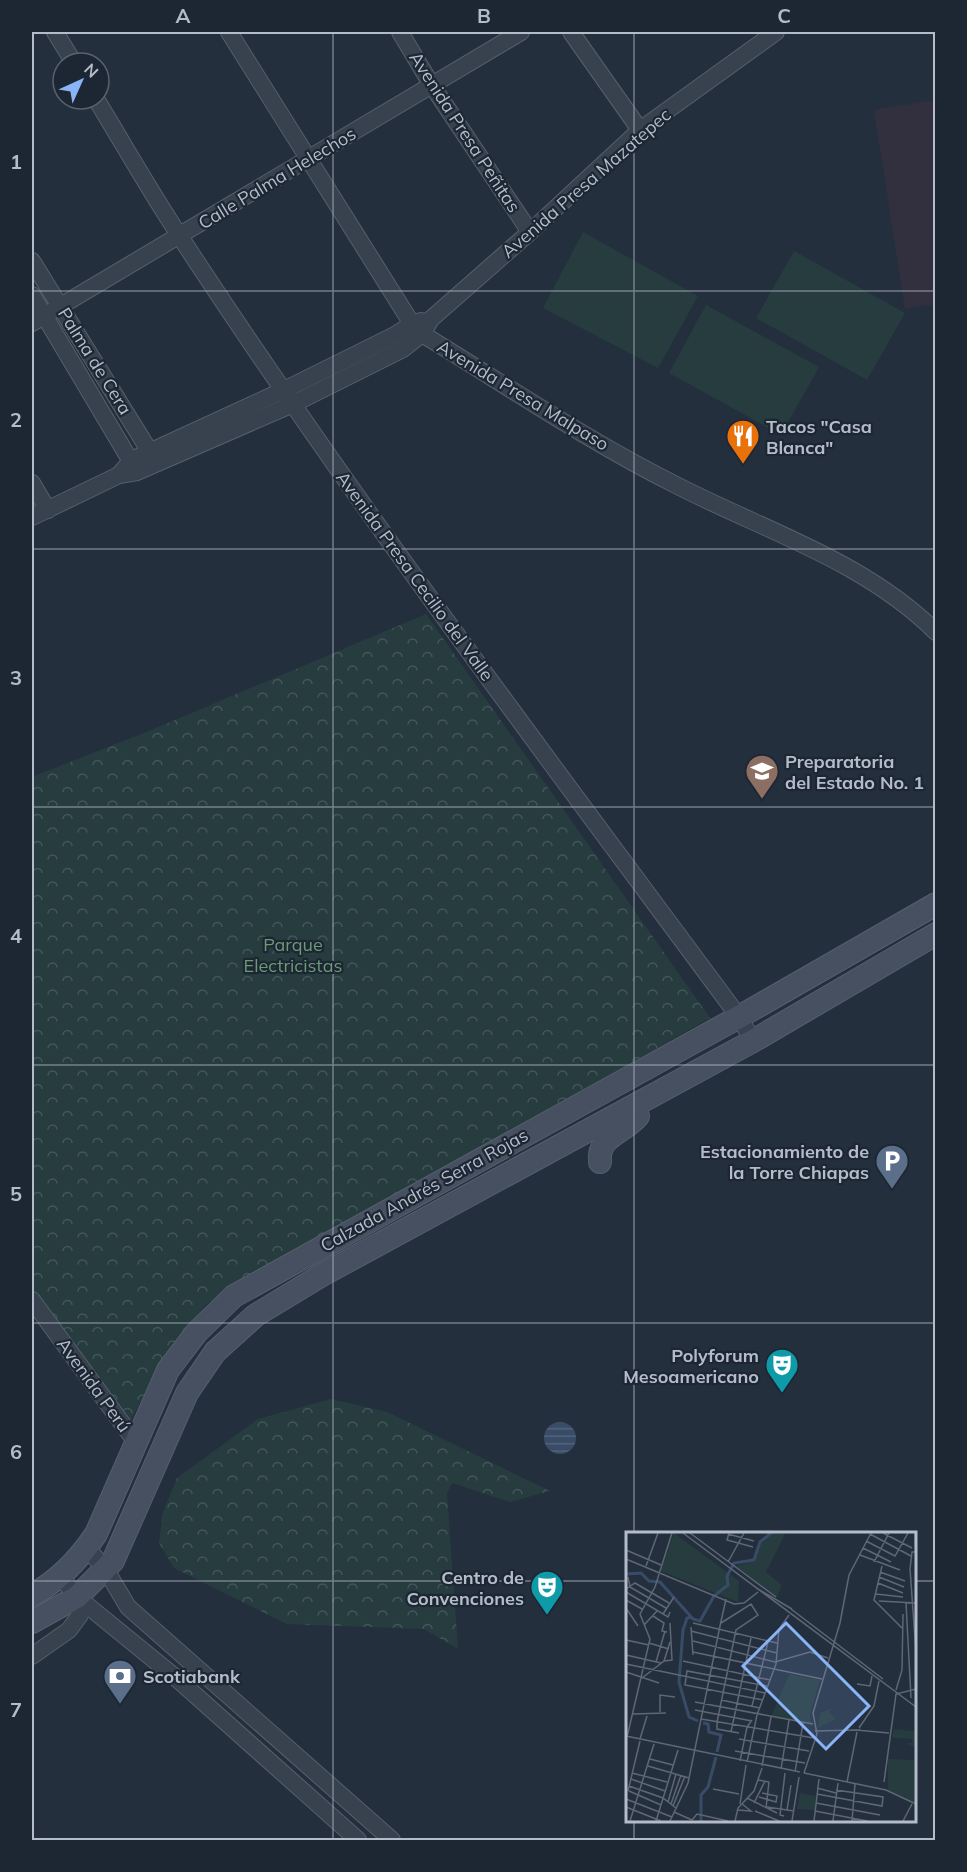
<svg xmlns="http://www.w3.org/2000/svg" width="967" height="1872" viewBox="0 0 967 1872" font-family="Mulish,sans-serif">
	<defs>
		<pattern id="park-crowns" width="20" height="18" patternUnits="userSpaceOnUse" patternTransform="scale(1.5)"><rect width="20" height="18" fill="#263c3f"/><path d="M2 6a3 3 0 1 1 6 0M12 15a3 3 0 1 1 6 0" fill="none" stroke="#435659"/></pattern>
		<pattern id="water-rules" width="6" height="5" patternUnits="userSpaceOnUse" patternTransform="scale(1.5)"><rect width="6" height="5" fill="#394c67"/><path d="M0 2.5h6" fill="none" stroke="#53647b"/></pattern>
	</defs>
	<rect width="100%" height="100%" fill="#242f3e"/>
	<!-- medical -->
	<polygon fill="#32303f" points="935,100 935,304 905,309 874,110"/>
	<!-- park -->
	<g fill="url(#park-crowns)">
		<polygon points="426,614 710,1018 206,1304 160,1364 129,1424 32,1290 32,777 149,731"/>
		<polygon points="331,1399 387,1412 550,1491 510,1502 452,1483 447,1493 458,1649 424,1629 287,1624 174,1568 159,1543 163,1512 177,1478 258,1419"/>
	</g>
	<!-- pitch -->
	<g fill="#263c3f">
		<polygon points="583,232 698,296 658,368 543,308"/>
		<polygon points="794,251 905,313 867,380 756,318"/>
		<polygon points="706,305 819,367 781,435 669,373"/>
	</g>
	<!-- water -->
	<circle fill="url(#water-rules)" cx="560" cy="1438" r="16"/>
	<g fill="none" stroke-linecap="round" stroke-linejoin="round">
		<!-- minor casing -->
		<g stroke="#565f6c" stroke-width="18">
			<g id="minor">
				<polyline points="55,32 74,63"/>
				<path d="M229 32 412 324 422 334C506 385 588 441 676 485 765 531 863 560 936 632"/>
				<polyline points="400,32 431,84 530,232"/>
				<polyline points="571,32 640,130"/>
				<path d="M96 99C124 145 151 193 181 238 356 506 549 760 739 1017L753 1041"/>
				<polyline points="32,261 155,460"/>
				<polyline points="32,295 136,470"/>
				<polyline points="32,323 521,32"/>
				<polyline points="119,475 132,460 284,390 395,335 412,324 421,321"/>
				<polyline points="32,483 48,510"/>
				<polyline points="32,517 119,475 137,472 293,404 403,349 422,334 431,319 530,232 640,130 776,32"/>
				<polyline points="32,1300 135,1441"/>
				<polyline points="87,1548 106,1570 128,1607 392,1840"/>
				<polyline points="60,1576 77,1597 175,1677 358,1840"/>
				<polyline points="32,1656 69,1630 80,1615 77,1597"/>
			</g>
		</g>
		<!-- secondary casing -->
		<g stroke="#565f6c" stroke-width="24">
			<g id="secondary">
				<path d="M600 1162C597 1136 624 1133 638 1116"/>
				<path d="M32 1595C58 1581 80 1558 96 1534L168 1370 197 1332 234 1296 739 1017 936 904"/>
				<polyline points="32,1622 77,1597 113,1561 187,1393 215,1352 256,1315 322,1275 753,1041 936,934"/>
			</g>
		</g>
		<!-- minor -->
		<use href="#minor" stroke="#38414e" stroke-width="16"/>
		<!-- secondary -->
		<use href="#secondary" stroke="#465061" stroke-width="22"/>
	</g>
	<!-- grid -->
	<path fill="none" stroke="#b4bcc9" stroke-width="1.5" stroke-opacity="0.55" d="M333 32V1840M634 32V1533M32 291H936M32 549H936M32 807H936M32 1065H936M32 1323H936M32 1581H628M914 1581H936M634 1820V1840"/>
	<!-- icons -->
	<defs>
		<g id="restaurant-pin" transform="scale(1.725)"><path d="M0 17L-7.5 6A9.5 9.5 0 1 1 7.5 6Z" fill="#e8710a" stroke="#1d2633"/><path d="M-5-6h1v4h1v-4h1v4h1v-4h1v5L-1.5 .5V6h-2V.5L-5-1ZM5-6V6H3V1.5H1.5Q1.5-4 5-6Z" fill="#fff"/></g>
		<g id="school-pin" transform="scale(1.725)"><path d="M0 17L-7.5 6A9.5 9.5 0 1 1 7.5 6Z" fill="#8d6e63" stroke="#1d2633"/><path d="M0-5L7-2L0 1L-7-2ZM-4 1L0 2.5L4 1V4Q0 6-4 4Z" fill="#fff"/></g>
		<g id="parking-pin" transform="scale(1.725)"><path d="M0 17L-7.5 6A9.5 9.5 0 1 1 7.5 6Z" fill="#5c6f8a" stroke="#1d2633"/><path d="M-3.5-5.5H1a3.5 3.5 0 0 1 0 7H-1V5.5H-3.5ZM-1-3.4V-.6H.8a1.4 1.4 0 0 0 0-2.8Z" fill="#fff"/></g>
		<g id="theatre-pin" transform="scale(1.725)"><path d="M0 17L-7.5 6A9.5 9.5 0 1 1 7.5 6Z" fill="#0f9aa8" stroke="#1d2633"/><path d="M-5-5.5Q0-4 5-5.5V0Q5 5 0 6Q-5 5-5 0ZM-3.3-2.5H-1v1.5H-3.3ZM1-2.5H3.3v1.5H1ZM-2.8 1Q0 5.5 2.8 1Z" fill="#fff"/></g>
		<g id="bank-pin" transform="scale(1.725)"><path d="M0 17L-7.5 6A9.5 9.5 0 1 1 7.5 6Z" fill="#5c6f8a" stroke="#1d2633"/><path d="M-6-4H6V4H-6ZM0-2.3a2.3 2.3 0 1 0 0 4.6a2.3 2.3 0 1 0 0-4.6Z" fill="#fff"/></g>
	</defs>
	<g fill-rule="evenodd">
		<use href="#restaurant-pin" x="743" y="436"/>
		<use href="#school-pin" x="762" y="771"/>
		<use href="#parking-pin" x="892" y="1161"/>
		<use href="#theatre-pin" x="782" y="1365"/>
		<use href="#theatre-pin" x="547" y="1587"/>
		<use href="#bank-pin" x="120" y="1676"/>
	</g>
	<g text-anchor="middle" dominant-baseline="central" stroke-width="4.5" stroke-linejoin="round" paint-order="stroke">
		<!-- street labels -->
		<g font-size="18" fill="#b4bcc9" stroke="#1d2633">
			<text transform="translate(465 132) rotate(57)">Avenida Presa Peñitas</text>
			<text transform="translate(277 178) rotate(-31)">Calle Palma Helechos</text>
			<text transform="translate(586 183) rotate(-41)">Avenida Presa Mazatepec</text>
			<text transform="translate(95 361) rotate(58)">Palma de Cera</text>
			<text transform="translate(523 395) rotate(31)">Avenida Presa Malpaso</text>
			<text transform="translate(415 576) rotate(54)">Avenida Presa Cecilio del Valle</text>
			<text transform="translate(424 1190) rotate(-29)">Calzada Andrés Serra Rojas</text>
			<text transform="translate(94 1385) rotate(54)">Avenida Perú</text>
		</g>
		<!-- poi labels -->
		<g font-size="18" font-weight="bold" fill="#b4bcc9" stroke="#1d2633" text-anchor="start">
			<text x="766" y="426">Tacos "Casa<tspan x="766" dy="21">Blanca"</tspan></text>
			<text x="785" y="761">Preparatoria<tspan x="785" dy="21">del Estado No. 1</tspan></text>
			<text x="869" y="1151" text-anchor="end">Estacionamiento de<tspan x="869" dy="21">la Torre Chiapas</tspan></text>
			<text x="759" y="1355" text-anchor="end">Polyforum<tspan x="759" dy="21">Mesoamericano</tspan></text>
			<text x="524" y="1577" text-anchor="end">Centro de<tspan x="524" dy="21">Convenciones</tspan></text>
			<text x="143" y="1676">Scotiabank</text>
		</g>
		<!-- park labels -->
		<g font-size="18" fill="#6b9a76" stroke="#1d2633">
			<text x="293" y="944">Parque<tspan x="293" dy="21">Electricistas</tspan></text>
		</g>
	</g>
	<!-- overview -->
	<g transform="translate(626 1532)">
		<rect width="290" height="290" fill="#242f3e"/>
		<path d="M174 261 190 264 189 278 171 277Z" fill="#263c3f"/>
		<path d="M48 1 113 49 112 70 35 39ZM163 142 194 148 184 183 186 192 145 185ZM207 176 203 180 210 187 192 196 194 181ZM262 227 289 228V271L262 258Z" fill="#263c3f"/>
		<path d="M268 197 289 199V215L280 211H287L286 207 266 206Z" fill="#263c3f"/>
		<path d="M146 1 159 2 140 40 156 53 151 65 110 34 129 29 135 11Z" fill="#263c3f"/>
		<path fill="none" stroke="#394c67" stroke-width="3" d="M0 42 15 41 23 49 34 50 67 87 74 89 88 64 102 53 101 44 108 31 128 28 134 10 145 1M66 85 61 86 57 98 53 150 63 185 72 189M77 191 82 192 83 200 95 203 91 220M75 289V263L82 255 90 225"/>
		<path fill="none" stroke="#5e6776" stroke-width="1.5" d="M57 1 290 175M64 1 150 65M103 1 101 8 127 15M257 1 286 16M289 1 290 30M102 2 128 9M244 2 285 24M240 9 269 24 282 1M237 16 265 30M0 18 35 33M290 20H286L284 37 290 120M234 23 274 38M0 27 108 72 118 71 132 60M102 30 118 1M248 30 263 1M20 34 32 1M256 34 248 68 276 96M254 40 279 49M2 45 4 55 40 76M253 45 278 55M252 51 277 61M0 57 9 51 43 71M132 57 166 77M0 60 42 85 44 80M250 62 277 65M0 68 16 77M253 69 290 71M280 71 285 166M0 76 12 94M165 77 257 147M37 82 48 65M27 84 38 91 36 99 41 100M67 91 151 111M95 91 125 72 132 83 110 98 91 190V197L113 201M18 93 31 79M94 94 100 67M65 95 67 123M65 99 151 121M0 108 23 113M67 109 149 130 184 120 202 126M23 111 43 117M67 120 196 147M0 123 35 131M38 129 46 128 44 91M57 129 144 148M30 130 39 99M0 132 139 161M276 138 277 82M0 140 33 151M16 146 38 129 44 110M231 152 244 154 246 144M270 158 276 138M95 168 134 176M137 168 59 153 61 139 141 154M69 170 187 192M126 174 142 110M69 178 126 189M34 180V163L49 165M6 182 40 181M75 187 188 206M233 196 248 174 253 149M235 198H230L263 201M189 199 230 198M105 200 125 106M0 204 174 240M1 205 24 107 14 82 29 55 46 1M14 207 21 184M113 207 183 219M109 219 179 231M24 227 47 233M114 229 121 195 126 188M121 230 131 183 150 132 153 97 163 83M22 234 63 246M136 234 145 185M155 237 163 188M169 240 177 191M6 241 41 250M178 241 191 202 187 181 214 91 223 43 245 1M178 241 260 258 290 272M5 247 39 259M132 248 143 250 140 276M221 250 231 200M258 250 270 162 290 157M3 254 37 266 50 276M191 256 210 261M87 257 113 262M2 259 14 209M3 259 35 273M191 262 256 274 257 265 210 258M133 265 150 270 151 264 136 261M121 266 151 281M0 267 46 285M42 270 50 242M128 271 139 249M190 271 254 283M45 272 55 243M114 272 120 233M47 274 59 244M0 275 35 289M141 275 168 279M112 278 125 279 116 272M161 278 165 253M129 279 153 289M189 279 241 289M48 280 66 288M158 284 154 283 159 241M66 288 71 282 102 289M4 289 28 212M30 289 52 218M44 289 62 251 94 94M109 289 112 276 128 259 136 236M166 289 173 245M188 289 193 247M207 289 212 251M226 289 229 252M277 289 286 272"/>
		<path fill="#8ab4f8" fill-opacity="0.15" stroke="#8ab4f8" stroke-width="3" d="M160 91 243 174 200 217 117 134Z"/>
		<rect width="290" height="290" fill="none" stroke="#b4bcc9" stroke-width="3"/>
	</g>
	<!-- border -->
	<rect width="967" height="1872" fill="none" stroke="#1d2633" stroke-width="66"/>
	<!-- north arrow -->
	<g transform="translate(81 81) rotate(45)"><circle r="28" fill="#1d2633" stroke="#59626f" stroke-width="1.5"/>
	<path d="M0-4.5L10 22L0 15L-10 22Z" fill="#8ab4f8"/>
	<text y="-9" font-size="16" font-weight="bold" text-anchor="middle" fill="#b4bcc9">N</text>
	</g>
	<rect x="33" y="33" width="901" height="1806" fill="none" stroke="#b4bcc9" stroke-width="2"/>
	<g font-size="20" text-anchor="middle" font-weight="bold" fill="#b4bcc9">
		<text x="183" y="23">A</text>
		<text x="484" y="23">B</text>
		<text x="784" y="23">C</text>
		<text x="16" y="169">1</text>
		<text x="16" y="427">2</text>
		<text x="16" y="685">3</text>
		<text x="16" y="943">4</text>
		<text x="16" y="1201">5</text>
		<text x="16" y="1459">6</text>
		<text x="16" y="1717">7</text>
	</g>
</svg>
